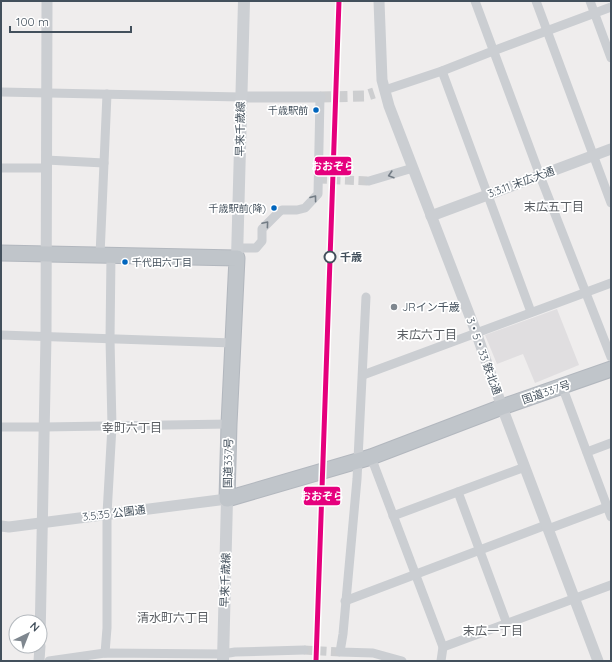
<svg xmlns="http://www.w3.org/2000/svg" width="612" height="662" viewBox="0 0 612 662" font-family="Quicksand,'Noto Sans JP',sans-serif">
	<rect width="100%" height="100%" fill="#efeded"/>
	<!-- education -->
	<polygon fill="#e0dee0" points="557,309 579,365 535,383 523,354 497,364 485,335"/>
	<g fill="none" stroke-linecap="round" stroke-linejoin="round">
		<!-- minor-tunnel -->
		<g stroke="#cdced0" stroke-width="9" stroke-dasharray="9 4.5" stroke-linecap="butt">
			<polyline points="318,179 369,181"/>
			<polyline points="304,650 340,652"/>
		</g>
		<!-- tertiary-tunnel -->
		<polyline stroke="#cdced0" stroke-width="11" stroke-dasharray="11 5.5" stroke-linecap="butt" points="320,97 365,96 374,93"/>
		<!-- trunk casing -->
		<g stroke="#b2b7be" stroke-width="17">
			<polyline id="trunk" points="1,253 237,258 229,424 227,499 371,457 502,407 611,369"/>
		</g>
		<!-- minor -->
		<g stroke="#cbced2" stroke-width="9">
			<polyline points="475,1 542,181 611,357"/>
			<polyline points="536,1 611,203"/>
			<polyline points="590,1 611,58"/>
			<polyline points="442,71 531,312"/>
			<polyline points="385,90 442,71 493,51 611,7"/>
			<polyline points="1,92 241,97"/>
			<polyline points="46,160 104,163"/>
			<polyline points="1,168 46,168"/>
			<polyline points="369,181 413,168"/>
			<polyline points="238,248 256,248 262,241 262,229 279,212 282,210 297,210 305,208 318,194 320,97"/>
			<polyline points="100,255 107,94"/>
			<polyline points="366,297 357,479 343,634 340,652 373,653 402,661"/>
			<polyline points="1,335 233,343"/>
			<polyline points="363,375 611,283"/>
			<polyline points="562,386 611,517"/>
			<polyline points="1,427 44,427 229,424"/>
			<polyline points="587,452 611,443"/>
			<polyline points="371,457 443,647 441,661"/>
			<polyline points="458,492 507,624"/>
			<polyline points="393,516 525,467"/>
			<polyline points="548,529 607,507"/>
			<polyline points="345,601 546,525"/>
			<polyline points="443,647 611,585"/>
			<polyline points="105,653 107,628 107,514 112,426 110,339 111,255"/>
			<polyline points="49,661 105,653 223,654 235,652 304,650"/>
		</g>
		<!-- tertiary -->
		<g stroke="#cbced2" stroke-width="11">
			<polyline points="379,1 382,80 389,106 476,332 502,407 598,661"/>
			<polyline points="241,97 320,97"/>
			<polyline points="431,216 611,149"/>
			<polyline points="1,526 9,527 227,499"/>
			<polyline points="40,640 46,336 47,1"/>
			<polyline points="39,661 40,646"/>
		</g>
		<!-- secondary -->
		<g stroke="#cccfd3" stroke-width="12">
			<polyline points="237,258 244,1"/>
			<polyline points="223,661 227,499"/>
		</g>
		<!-- trunk -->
		<use href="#trunk" stroke="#c0c5ca" stroke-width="15"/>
		<!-- rail-1 casing -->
		<g stroke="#fff" stroke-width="8">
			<polyline id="rail-1" points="316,661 339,1"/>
		</g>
		<!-- rail-1 -->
		<use href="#rail-1" stroke="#e5007d" stroke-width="5"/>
	</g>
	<!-- one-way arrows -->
	<defs><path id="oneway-chevron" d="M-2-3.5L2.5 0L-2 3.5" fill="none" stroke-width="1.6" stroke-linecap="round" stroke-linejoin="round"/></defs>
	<g stroke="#737c85">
		<use href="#oneway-chevron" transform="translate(391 175) rotate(163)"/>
		<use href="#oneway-chevron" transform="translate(314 198) rotate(-53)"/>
		<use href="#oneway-chevron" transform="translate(266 224) rotate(-50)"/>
	</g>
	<!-- markers -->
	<g fill="#0065bd" stroke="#fff" stroke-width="1.5">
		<circle cx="316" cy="110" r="3.5"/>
		<circle cx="274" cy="208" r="3.5"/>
		<circle cx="125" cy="262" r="3.5"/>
	</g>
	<circle fill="#fff" stroke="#43505c" stroke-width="2" cx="330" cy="257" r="5.5"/>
	<circle fill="#7f878f" stroke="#fff" stroke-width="1.5" cx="394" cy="307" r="4"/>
	<g text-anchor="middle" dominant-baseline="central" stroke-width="3.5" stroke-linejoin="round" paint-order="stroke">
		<!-- bus labels -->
		<g font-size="10" fill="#43505c" stroke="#fff" text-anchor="end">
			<text x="308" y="110">千歳駅前</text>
			<text x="266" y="208">千歳駅前(降)</text>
			<text x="132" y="262" text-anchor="start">千代田六丁目</text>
		</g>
		<!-- street labels -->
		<g font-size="11" fill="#43505c" stroke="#fff">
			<text transform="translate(240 129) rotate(-89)">早来千歳線</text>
			<text transform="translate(521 182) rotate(-20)">3.3.11 末広大通</text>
			<text transform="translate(484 356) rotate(70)">3・5・33 鉄北通</text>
			<text transform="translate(546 392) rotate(-19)">国道337号</text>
			<text transform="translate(228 463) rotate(-89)">国道337号</text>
			<text transform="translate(114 513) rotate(-7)">3.5.35 公園通</text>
			<text transform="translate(225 580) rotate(-88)">早来千歳線</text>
		</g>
		<!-- stop labels -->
		<g font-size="11" font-weight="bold" fill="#43505c" stroke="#fff" text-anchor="start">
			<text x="340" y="257">千歳</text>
		</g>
		<!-- poi labels -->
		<g font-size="11" fill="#43505c" stroke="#fff" text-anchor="start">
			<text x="402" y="307">JRイン千歳</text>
		</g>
		<!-- neighbourhood labels -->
		<g font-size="12" fill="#595d62" stroke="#fff">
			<text x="554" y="206">末広五丁目</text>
			<text x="427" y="334">末広六丁目</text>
			<text x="132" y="427">幸町六丁目</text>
			<text x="173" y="617">清水町六丁目</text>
			<text x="493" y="630">末広一丁目</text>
		</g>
	</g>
	<g stroke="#fff" stroke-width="1.5">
		<rect x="314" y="156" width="38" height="20" rx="4" fill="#e5007d"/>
		<rect x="303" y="486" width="38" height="20" rx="4" fill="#e5007d"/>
	</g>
	<g font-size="11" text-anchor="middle" font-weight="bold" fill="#fff">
		<text x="333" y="170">おおぞら</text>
		<text x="322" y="500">おおぞら</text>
	</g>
	<!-- border -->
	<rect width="612" height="662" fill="none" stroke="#43505c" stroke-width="4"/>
	<!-- north arrow -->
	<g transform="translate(28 634) rotate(43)"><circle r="19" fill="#ffffff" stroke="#b4b9be"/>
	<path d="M0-3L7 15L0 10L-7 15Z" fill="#7f878f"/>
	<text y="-6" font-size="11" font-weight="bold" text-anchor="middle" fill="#43505c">N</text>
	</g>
	<!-- scale -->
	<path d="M10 26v6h121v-6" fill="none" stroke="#43505c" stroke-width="2"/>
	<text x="16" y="26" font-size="12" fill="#43505c" stroke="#ffffff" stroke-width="3" paint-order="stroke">100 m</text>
</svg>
